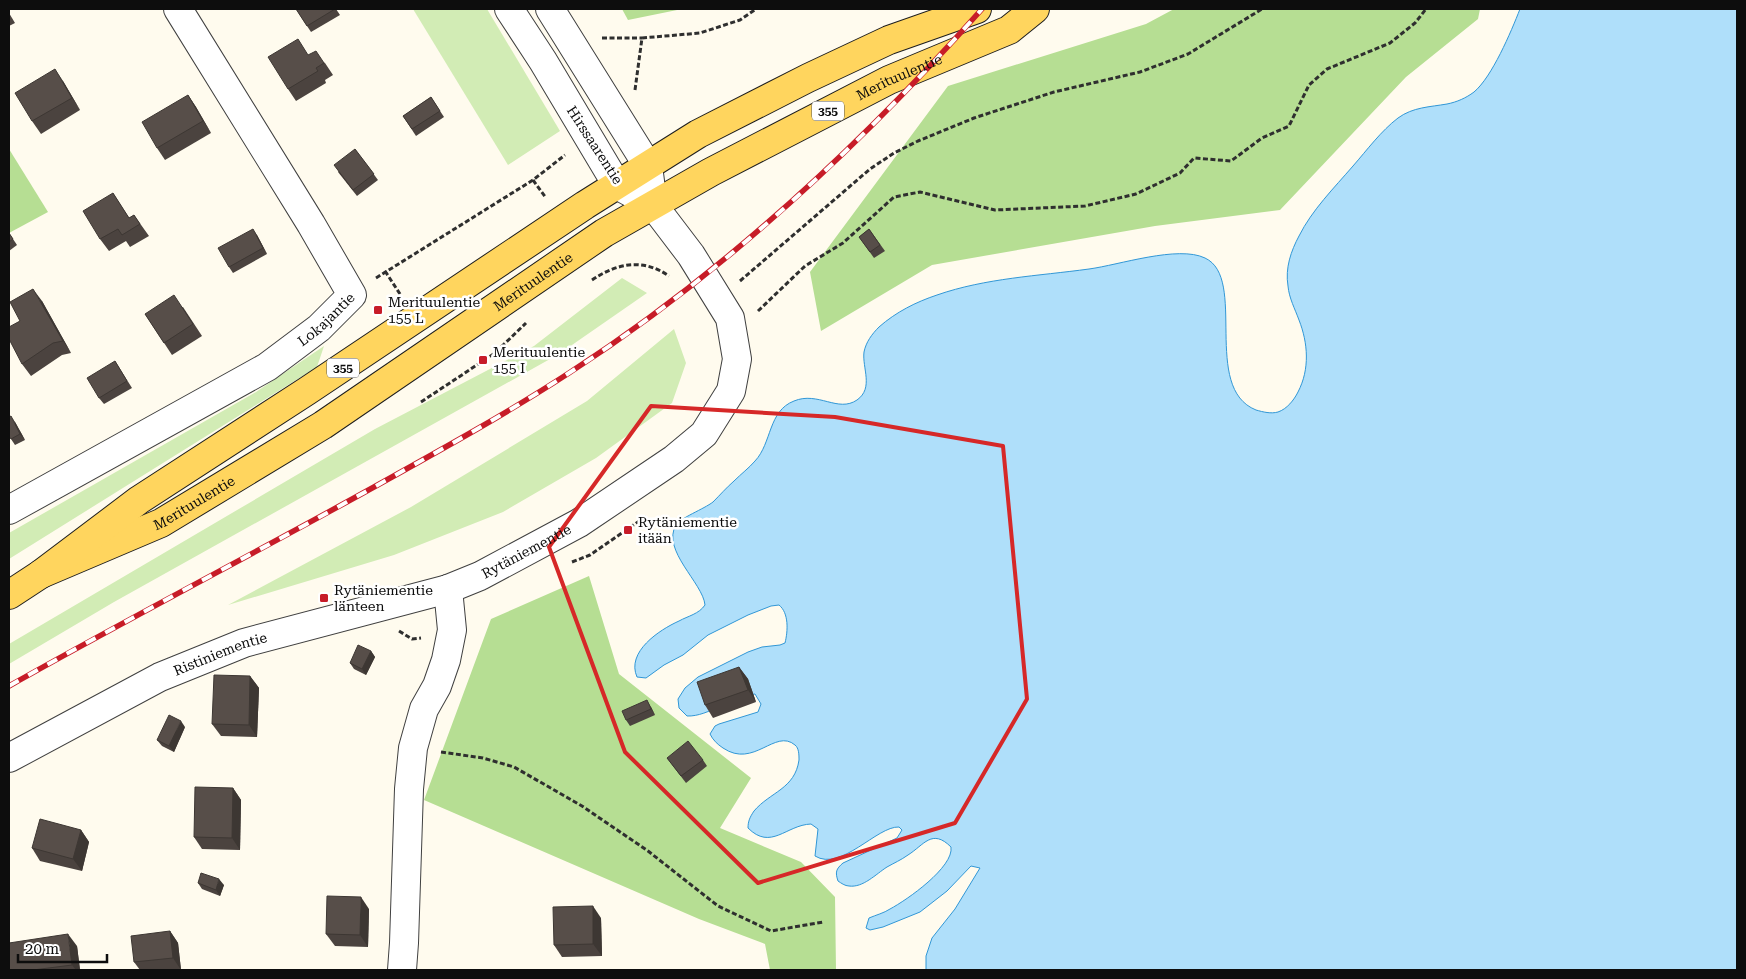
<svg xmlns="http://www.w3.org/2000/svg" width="1746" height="979" viewBox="0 0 1746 979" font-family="'Roboto Serif',serif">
	<rect width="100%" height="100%" fill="#fffbee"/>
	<!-- green -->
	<g fill="#d2ecb5">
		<polygon points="413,9 487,9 560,131 508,165"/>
		<polygon points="622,278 647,293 559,354 114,602 9,664 9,644 375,429 534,346"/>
		<polygon points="674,329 686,363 672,403 596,458 503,512 394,555 228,605 411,507 587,401"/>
		<polygon points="324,346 317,367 9,559 9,533 256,392"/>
	</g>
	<!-- forest -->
	<g fill="#b6de93">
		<polygon points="622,9 682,9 628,20"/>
		<polygon points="1174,9 1480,9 1478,19 1406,77 1280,210 1155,226 932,265 821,331 810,272 948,86 1146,24"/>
		<polygon points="9,149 48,212 9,233"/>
		<polygon points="589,576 619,674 751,778 720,828 801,862 835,897 836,970 770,970 765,944 699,919 424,800 491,619"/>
	</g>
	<!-- water -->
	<path fill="#afdffa" stroke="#3197d6" d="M1520 9H1737V970H926V956L932 938 955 909 980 868 971 866 947 891 920 912 883 927 870 930 866 928 869 918C876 915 884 913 890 909 907 900 954 867 951 847 932 828 924 845 908 855 901 860 894 863 887 867 876 874 863 888 849 886 845 886 841 883 838 881 835 872 836 869 843 863L897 838 902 830 899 827C877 826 841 872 815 856L818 829 811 824C786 825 771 851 748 828 748 821 750 817 754 811 770 792 795 789 799 760 799 755 799 748 795 745 775 728 754 769 723 748 717 744 713 740 710 734L715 726 719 724 758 712 761 704 755 694C733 695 709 717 687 716L679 708 678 699 685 688 698 677 748 652 762 647 780 645 785 643C788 631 789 613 779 605L771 606 748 615 708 635 683 655 664 665 646 678 637 677C626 652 659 630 679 621 688 616 699 614 705 605 703 583 661 550 676 525 680 518 704 509 713 502 720 495 726 488 734 481 741 474 749 468 755 461 772 443 768 411 794 401 818 391 838 413 857 400 874 388 862 368 864 352 866 342 872 334 879 327 896 312 916 302 937 295 986 278 1038 276 1089 269 1119 265 1178 245 1205 258 1248 278 1201 388 1256 410 1263 412 1271 414 1278 412 1287 409 1294 400 1298 392 1310 369 1308 343 1299 320 1295 309 1289 298 1288 286 1285 268 1291 251 1299 236 1312 210 1334 188 1353 166 1367 150 1381 131 1398 118 1413 107 1430 107 1447 104 1457 102 1466 98 1474 92 1492 77 1511 32 1520 9Z"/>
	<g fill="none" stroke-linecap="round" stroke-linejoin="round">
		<!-- minor casing -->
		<g stroke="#404040" stroke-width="30">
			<g id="minor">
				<polyline points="550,9 648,166 651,189"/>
				<path id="s1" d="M9 510 267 367 319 328 352 295 311 224 178 9"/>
				<path id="s2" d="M9 758 160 677 244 643 448 589 480 576 579 523 674 459 704 434 731 391 737 359 730 318 691 255 653 205 617 185 543 61 509 9"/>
				<polyline points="402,970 404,943 409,789 413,748 424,709 437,686 446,660 452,630 448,589"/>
			</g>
		</g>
		<!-- major casing -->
		<g stroke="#1e1e1e" stroke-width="30">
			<g id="major">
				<path id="s3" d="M41 574 161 523 323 425 604 233 711 172 889 80 1009 30 1035 9"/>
				<polyline points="9,595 41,574 139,500 307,391 585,205 698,134 808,78 889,40 977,9"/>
			</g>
		</g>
		<!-- path -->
		<g stroke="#2f2f2f" stroke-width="3" stroke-dasharray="5 2.5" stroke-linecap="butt">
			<polyline points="602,38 642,38"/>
			<polyline points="635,90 642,38 700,33 740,20 756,9"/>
			<polyline points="533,180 546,198"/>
			<polyline points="385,271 400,294"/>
			<polyline points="376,278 533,180 565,155"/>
			<path d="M592 280C617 263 643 258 669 276"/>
			<polyline points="740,281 870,169 894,153 918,141 974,118 1054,92 1140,72 1188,54 1262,9"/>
			<polyline points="758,311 805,266 843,243 894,197 920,192 995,210 1085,206 1136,194 1180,173 1194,158 1231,161 1262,138 1289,126 1309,85 1327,69 1390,43 1415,23 1426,9"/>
			<polyline points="421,402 495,353 526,323"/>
			<polyline points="572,562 590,555 648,515"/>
			<polyline points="399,631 412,639 421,638"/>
			<polyline points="441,752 483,758 514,767 582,806 648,851 718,906 771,931 823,922"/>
		</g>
		<!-- minor -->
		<use href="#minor" stroke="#fff" stroke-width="28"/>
		<!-- major -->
		<use href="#major" stroke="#ffd55e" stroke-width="28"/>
		<!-- rail casing -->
		<g stroke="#c71c28" stroke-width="5.5">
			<path id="rail" d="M9 686C133 616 259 551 383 482 446 447 509 412 569 373 724 273 860 146 982 9"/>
		</g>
		<!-- rail -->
		<use href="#rail" stroke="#fff" stroke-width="4" stroke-dasharray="11" stroke-linecap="butt"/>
	</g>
	<!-- wall -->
	<g fill="#4b433f">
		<polygon points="296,9 336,9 340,15 311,32"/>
		<polygon points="9,13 15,23 9,26"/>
		<polygon points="309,55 325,63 333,75 325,80 326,83 296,101 288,89"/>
		<polygon points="63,81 80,110 41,134 32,121"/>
		<polygon points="188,95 196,107 211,133 165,160 157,148"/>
		<polygon points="431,97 444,117 416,136 403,116"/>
		<polygon points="355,149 378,180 357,196 338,172"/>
		<polygon points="113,193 129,218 134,215 149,236 130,247 126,241 109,251 100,239"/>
		<polygon points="869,229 885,251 874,258 859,237"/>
		<polygon points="9,233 17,245 9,251"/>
		<polygon points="257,235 267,254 233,273 229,267"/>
		<polygon points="42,301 71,353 62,355 31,376 22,364 20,321"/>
		<polygon points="183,307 202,336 172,355 145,314"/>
		<polygon points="115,361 132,388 104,404 99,398"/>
		<polygon points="15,422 25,440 15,445 11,439"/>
		<polygon points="371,651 375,657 366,675 354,669 350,663"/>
		<polygon points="739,667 748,679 756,702 713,718 705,705"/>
		<polygon points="250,676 259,688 257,737 221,736 212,724"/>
		<polygon points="651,707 655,715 630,726 626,720"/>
		<polygon points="185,727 174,752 162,746 157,740"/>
		<polygon points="667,758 703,760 707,766 686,783"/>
		<polygon points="233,788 241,800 240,850 202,849 194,837"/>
		<polygon points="81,830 89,842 82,871 40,861 32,848"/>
		<polygon points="198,883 224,885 220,896 202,889"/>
		<polygon points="369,909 368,947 335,946 326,934"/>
		<polygon points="601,918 602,956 562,957 554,945"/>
		<polygon points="170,931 178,943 181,970 140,970 134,962"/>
		<polygon points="77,946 80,970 9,970"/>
	</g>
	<!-- shaded-wall -->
	<g fill="#3d3733">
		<polygon points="55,69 63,81 80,110 72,98"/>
		<polygon points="188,95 196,107 211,133 203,121"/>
		<polygon points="253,229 257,235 267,254 263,248"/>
		<polygon points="33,289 42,301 71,353 63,341"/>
		<polygon points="11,416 15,422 25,440 20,434"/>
		<polygon points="371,651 375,657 366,675 362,669"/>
		<polygon points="739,667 748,679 756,702 748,690"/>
		<polygon points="250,676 259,688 257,737 249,725"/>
		<polygon points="647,700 651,707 655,715 651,709"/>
		<polygon points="181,721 185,727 174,752 169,746"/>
		<polygon points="233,788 241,800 240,850 232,838"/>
		<polygon points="81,830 89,842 82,871 73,859"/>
		<polygon points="219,879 224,885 220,896 216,890"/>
		<polygon points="361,897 369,909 368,947 360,935"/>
		<polygon points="593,906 601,918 602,956 593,944"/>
		<polygon points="170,931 178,943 181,970 173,958"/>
		<polygon points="68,934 77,946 80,970 76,970 72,965"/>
	</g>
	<!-- building -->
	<g fill="#574e49" stroke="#3d3733">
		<polygon points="296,9 335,9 307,26"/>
		<polygon points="298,39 308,55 316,51 324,63 316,68 318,71 288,89 268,57"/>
		<polygon points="55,69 72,98 32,121 15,93"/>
		<polygon points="188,95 203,121 157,148 142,122"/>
		<polygon points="431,97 440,111 412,129 403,116"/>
		<polygon points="355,149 374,174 353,190 334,165"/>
		<polygon points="113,193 129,218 134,215 140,224 122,235 118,229 100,239 83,211"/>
		<polygon points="253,229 263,248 229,267 218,248"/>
		<polygon points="869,229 880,245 870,252 859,237"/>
		<polygon points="9,233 13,239 9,242"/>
		<polygon points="33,289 63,341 53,343 22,364 9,339 9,327 20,321 10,302"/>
		<polygon points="174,295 193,324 164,343 145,314"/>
		<polygon points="115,361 127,381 99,398 87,378"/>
		<polygon points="11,416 20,434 11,439 9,436 9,417"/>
		<polygon points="358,645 371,651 362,669 350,663"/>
		<polygon points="739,667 748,690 705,705 697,682"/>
		<polygon points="214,675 250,676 249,725 212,724"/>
		<polygon points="647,700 651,709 626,720 622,711"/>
		<polygon points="169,715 181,721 169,746 157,740"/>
		<polygon points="688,741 703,760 681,776 667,758"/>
		<polygon points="195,787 233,788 232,838 194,837"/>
		<polygon points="40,819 81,830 73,859 32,848"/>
		<polygon points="201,873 219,879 216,890 198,883"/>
		<polygon points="327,896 361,897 360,935 326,934"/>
		<polygon points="593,906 593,944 554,945 553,907"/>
		<polygon points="170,931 173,958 134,962 131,936"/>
		<polygon points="68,934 72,965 33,970 9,970 9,943"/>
	</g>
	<!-- marked area -->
	<path fill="none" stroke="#d62828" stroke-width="4" stroke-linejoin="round" d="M651 406 835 417 1003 446 1027 699 955 823 758 883 625 752 549 547Z"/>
	<!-- markers -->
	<g fill="#c71c28" stroke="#fff" stroke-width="2">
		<rect x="373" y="305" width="10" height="10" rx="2.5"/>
		<rect x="478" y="355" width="10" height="10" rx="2.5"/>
		<rect x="623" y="525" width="10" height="10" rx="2.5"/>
		<rect x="319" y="593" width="10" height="10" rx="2.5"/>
	</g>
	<g text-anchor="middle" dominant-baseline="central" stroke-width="5" stroke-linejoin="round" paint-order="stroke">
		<!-- shield labels -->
		<g fill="#fff" stroke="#565656" stroke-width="1">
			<rect x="812" y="101.5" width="32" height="19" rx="4"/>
			<rect x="327" y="358.5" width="32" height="19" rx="4"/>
		</g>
		<g font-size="12" font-weight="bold" fill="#0d0d0d">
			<text x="828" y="111">355</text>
			<text x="343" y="368">355</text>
		</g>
		<!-- street labels -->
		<g font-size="14" fill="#0d0d0d" stroke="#fff">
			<text stroke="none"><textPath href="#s3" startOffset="994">Merituulentie</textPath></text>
			<text transform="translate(595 145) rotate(57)">Hirssaarentie</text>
			<text stroke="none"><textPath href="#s3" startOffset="574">Merituulentie</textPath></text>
			<text stroke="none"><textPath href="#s1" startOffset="371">Lokajantie</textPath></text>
			<text stroke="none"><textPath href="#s3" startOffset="169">Merituulentie</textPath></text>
			<text stroke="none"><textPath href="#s2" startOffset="560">Rytäniementie</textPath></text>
			<text stroke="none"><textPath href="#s2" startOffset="236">Ristiniementie</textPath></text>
		</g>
		<!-- poi labels -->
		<g font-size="14" fill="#0d0d0d" stroke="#fff" text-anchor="start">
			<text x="388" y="302">Merituulentie<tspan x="388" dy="16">155 L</tspan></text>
			<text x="493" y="352">Merituulentie<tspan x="493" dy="16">155 I</tspan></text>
			<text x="638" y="522">Rytäniementie<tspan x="638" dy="16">itään</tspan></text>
			<text x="334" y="590">Rytäniementie<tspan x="334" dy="16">länteen</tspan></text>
		</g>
	</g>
	<!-- border -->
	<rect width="1746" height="979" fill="none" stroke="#0d0d0d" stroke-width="20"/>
	<!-- scale -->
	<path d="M18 954v8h89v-8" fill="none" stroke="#0d0d0d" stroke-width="2.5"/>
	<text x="25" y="954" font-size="15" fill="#0d0d0d" stroke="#ffffff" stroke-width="4" paint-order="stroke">20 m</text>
</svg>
